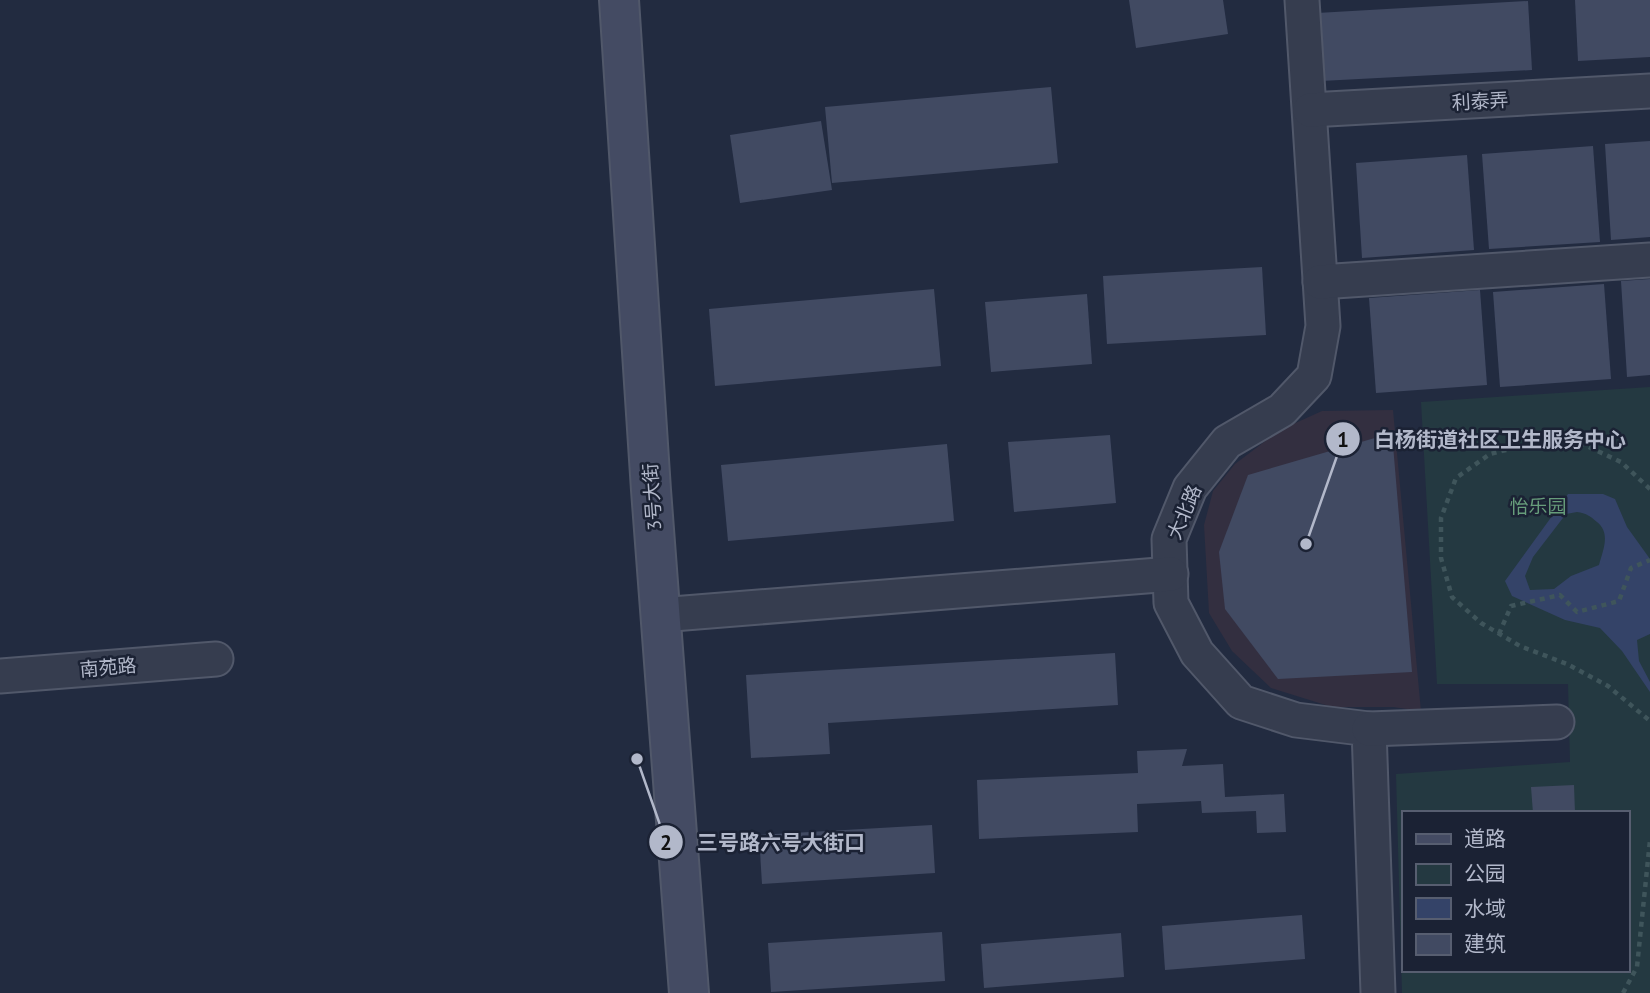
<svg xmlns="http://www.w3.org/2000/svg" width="1650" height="993" viewBox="0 0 1650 993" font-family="'PT Sans','Noto Sans SC',sans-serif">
	<rect width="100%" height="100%" fill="#222b40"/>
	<!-- medical -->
	<polygon fill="#332f40" points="1393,410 1421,711 1393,707 1332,707 1271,688 1232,651 1209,613 1204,525 1213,491 1235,464 1280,430 1322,411"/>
	<!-- green -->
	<path fill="#243941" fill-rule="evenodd" d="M1650 387V993H1402L1396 774 1570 762 1568 684H1437L1421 402ZM1403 813H1627V970H1403Z"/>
	<!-- water -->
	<path fill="#344368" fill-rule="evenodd" d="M1568 494H1603L1615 499 1627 527 1650 559V634L1637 640 1639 661 1650 682V692L1622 651 1600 628 1565 620 1512 596 1505 581ZM1577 512C1586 513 1590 516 1597 522 1611 533 1603 550 1599 565L1571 576 1554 589 1530 590 1525 576 1533 557 1566 514Z"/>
	<!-- building -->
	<g fill="#414a62">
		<polygon points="1129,0 1223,0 1228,34 1136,48"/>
		<polygon points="1575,0 1650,0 1650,57 1578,61"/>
		<polygon points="1528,1 1532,70 1321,81 1317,13"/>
		<polygon points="1051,87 1058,163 832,183 825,107"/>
		<polygon points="821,121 832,190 740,203 730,135"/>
		<polygon points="1650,141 1650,237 1611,240 1605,144"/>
		<polygon points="1593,146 1600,242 1489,249 1482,154"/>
		<polygon points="1467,155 1474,250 1362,258 1356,163"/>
		<polygon points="1262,267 1266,335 1107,344 1103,276"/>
		<polygon points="1650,279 1650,375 1627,377 1621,281"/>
		<polygon points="1604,284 1611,379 1500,387 1493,292"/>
		<polygon points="934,289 941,366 715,386 709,309"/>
		<polygon points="1480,290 1487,385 1376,393 1369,298"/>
		<polygon points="1087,294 1092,364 991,372 985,302"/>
		<polygon points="1392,433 1412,672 1278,679 1225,609 1219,552 1248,475"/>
		<polygon points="1110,435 1116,503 1014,512 1008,442"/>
		<polygon points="947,444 954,521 728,541 721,465"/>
		<polygon points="1115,653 1118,705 828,723 830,754 751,758 746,675"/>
		<polygon points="1187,749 1182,766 1223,764 1225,797 1284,794 1286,832 1257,833 1256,811 1202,813 1201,801 1137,804 1138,832 979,839 977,780 1138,773 1137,751"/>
		<polygon points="1574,785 1575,813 1533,813 1531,787"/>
		<polygon points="932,825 935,873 762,884 759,835"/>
		<polygon points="1302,915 1305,959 1165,970 1162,926"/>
		<polygon points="942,932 945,981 771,992 768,943"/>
		<polygon points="1121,933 1124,977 984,988 981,944"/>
	</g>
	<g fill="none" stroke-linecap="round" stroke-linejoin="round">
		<!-- street casing -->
		<g stroke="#51586a" stroke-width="37">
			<g id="street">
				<polyline points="1302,0 1323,326 1314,376 1282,410 1227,442 1190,488 1169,539 1171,603 1197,653 1241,702 1296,720 1369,729 1378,993"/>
				<polyline points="1310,110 1650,91"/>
				<polyline points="1320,282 1650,260"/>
				<polyline points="660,615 1171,574"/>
				<polyline points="0,676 216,659"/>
				<polyline points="1369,729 1557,722"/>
			</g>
		</g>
		<!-- secondary casing -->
		<g stroke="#51586a" stroke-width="42">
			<polyline id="secondary" points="619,0 651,490 689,993"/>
		</g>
		<!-- path -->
		<g stroke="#3f555b" stroke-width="4.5" stroke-dasharray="5 5" stroke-linecap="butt">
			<polyline points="1650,489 1621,462 1576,441 1534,443 1490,454 1456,478 1441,518 1441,558 1452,597 1481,623 1520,646 1567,664 1608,686 1650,721"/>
			<polyline points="1499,634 1511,606 1560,595 1577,612 1619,601 1631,568 1650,560"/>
			<polyline points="1623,993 1637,967 1650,840"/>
		</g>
		<!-- street -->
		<use href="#street" stroke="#363d4f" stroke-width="33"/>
		<!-- secondary -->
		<use href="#secondary" stroke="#444b63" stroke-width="38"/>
	</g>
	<g text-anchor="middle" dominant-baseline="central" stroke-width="5" stroke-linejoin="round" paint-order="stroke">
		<!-- street labels -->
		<g font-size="19" fill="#b2b8ca" stroke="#1b2234">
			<text transform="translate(1480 101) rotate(-3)">利泰弄</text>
			<text transform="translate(652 497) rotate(-94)">3号大街</text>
			<text transform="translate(1184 512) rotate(-67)">大北路</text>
			<text transform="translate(108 667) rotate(-5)">南苑路</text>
		</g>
		<!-- park labels -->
		<g font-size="19" fill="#679d7b" stroke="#1b2234">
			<text x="1538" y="506">怡乐园</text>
		</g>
	</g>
	<!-- callouts -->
	<path fill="none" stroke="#b2b8ca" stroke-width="2.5" d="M1306 544L1343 439M637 759L666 842"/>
	<g fill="#b2b8ca" stroke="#1b2234" stroke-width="2.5">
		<circle cx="1306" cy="544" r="7"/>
		<circle cx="637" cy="759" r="7"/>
		<circle cx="1343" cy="439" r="18"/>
		<circle cx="666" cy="842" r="18"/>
	</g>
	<g font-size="21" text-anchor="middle" font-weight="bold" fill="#111">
		<text x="1343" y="447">1</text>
		<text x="666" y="850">2</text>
	</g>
	<g font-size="21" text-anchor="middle" font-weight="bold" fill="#b2b8ca" stroke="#1b2234" stroke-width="5" stroke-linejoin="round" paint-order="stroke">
		<text x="1500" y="447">白杨街道社区卫生服务中心</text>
		<text x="781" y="850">三号路六号大街口</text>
	</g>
	<!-- legend -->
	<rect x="1402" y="811" width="228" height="161" fill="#1b2234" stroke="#575e70" stroke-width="2"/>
	<rect x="1416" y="834" width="35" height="10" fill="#444b63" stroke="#575e70" stroke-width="2"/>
	<text x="1464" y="846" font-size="21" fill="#b2b8ca">道路</text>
	<rect x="1416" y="864" width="35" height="21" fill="#243941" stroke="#575e70" stroke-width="2"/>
	<text x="1464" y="881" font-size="21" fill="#b2b8ca">公园</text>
	<rect x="1416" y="898" width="35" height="21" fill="#344368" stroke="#575e70" stroke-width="2"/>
	<text x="1464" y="916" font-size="21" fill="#b2b8ca">水域</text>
	<rect x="1416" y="934" width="35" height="21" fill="#414a62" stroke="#575e70" stroke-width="2"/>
	<text x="1464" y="951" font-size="21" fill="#b2b8ca">建筑</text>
</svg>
